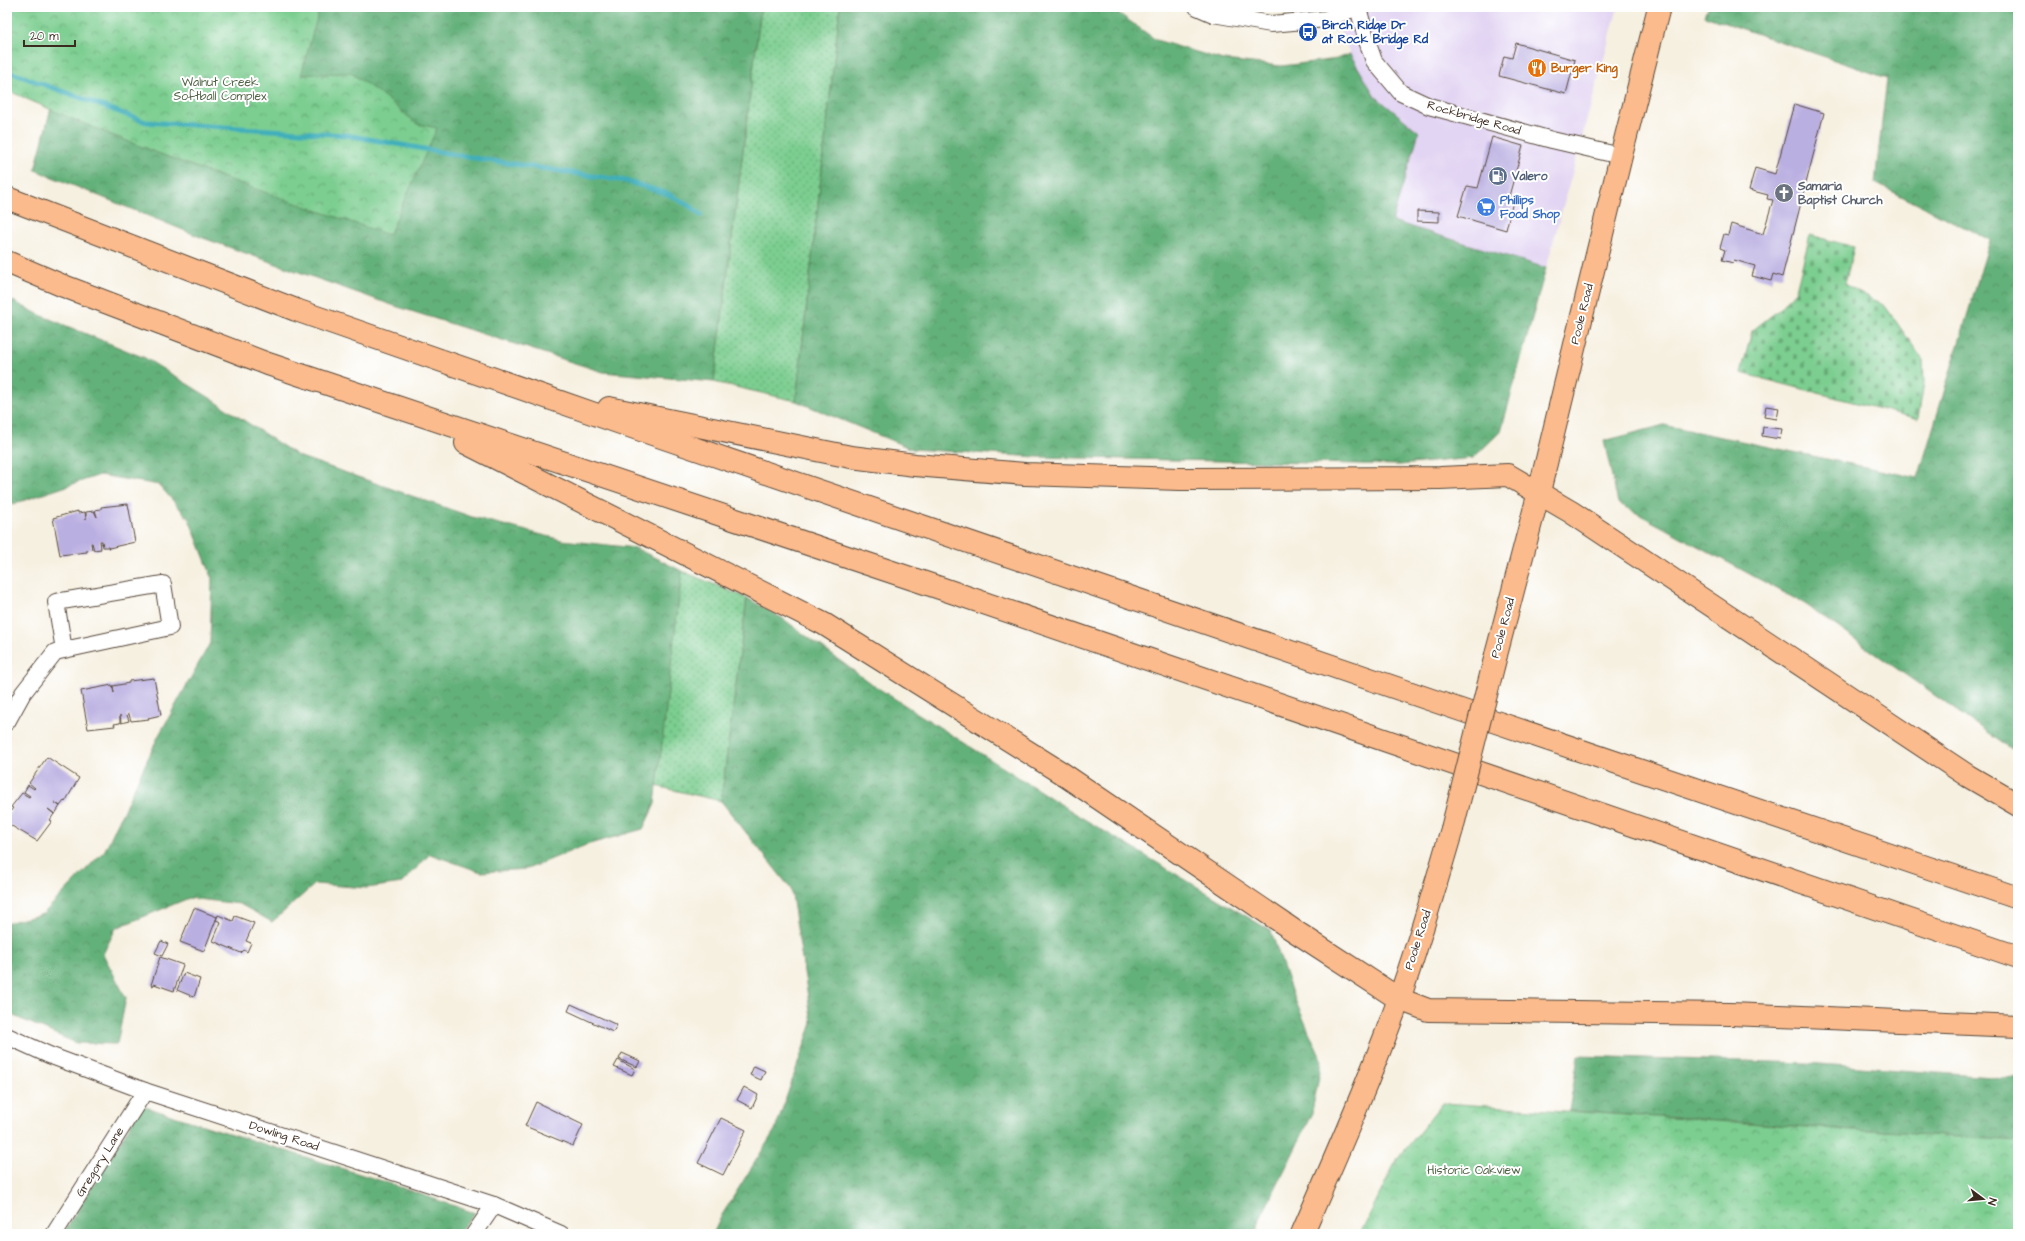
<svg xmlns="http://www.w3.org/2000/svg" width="2025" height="1241" viewBox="0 0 2025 1241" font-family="'Architects Daughter',sans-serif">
	<defs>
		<pattern id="grass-dots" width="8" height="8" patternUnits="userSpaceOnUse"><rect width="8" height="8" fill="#7bce90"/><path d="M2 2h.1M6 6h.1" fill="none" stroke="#66a775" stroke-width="1.8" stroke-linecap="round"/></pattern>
		<pattern id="forest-crowns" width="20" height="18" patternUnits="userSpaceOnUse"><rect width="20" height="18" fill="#64b17a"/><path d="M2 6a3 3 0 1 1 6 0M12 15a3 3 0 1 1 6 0" fill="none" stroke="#549063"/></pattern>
		<pattern id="cemetery-stones" width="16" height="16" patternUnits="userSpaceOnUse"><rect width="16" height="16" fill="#7bce90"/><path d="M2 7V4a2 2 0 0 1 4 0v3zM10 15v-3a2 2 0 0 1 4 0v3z" fill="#66a775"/></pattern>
		<pattern id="park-crowns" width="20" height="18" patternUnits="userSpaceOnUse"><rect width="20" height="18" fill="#7bce90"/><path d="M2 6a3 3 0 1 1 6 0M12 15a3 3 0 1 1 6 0" fill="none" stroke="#66a775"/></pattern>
	</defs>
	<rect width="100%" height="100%" fill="#fff"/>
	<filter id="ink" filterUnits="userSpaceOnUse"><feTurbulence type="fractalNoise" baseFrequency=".025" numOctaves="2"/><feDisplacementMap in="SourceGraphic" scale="8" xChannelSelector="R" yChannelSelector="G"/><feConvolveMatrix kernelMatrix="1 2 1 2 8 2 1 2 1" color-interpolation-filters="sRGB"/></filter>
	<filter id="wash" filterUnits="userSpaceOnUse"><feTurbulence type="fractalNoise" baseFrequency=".012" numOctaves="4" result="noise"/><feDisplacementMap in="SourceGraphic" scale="16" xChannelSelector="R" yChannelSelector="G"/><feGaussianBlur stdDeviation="0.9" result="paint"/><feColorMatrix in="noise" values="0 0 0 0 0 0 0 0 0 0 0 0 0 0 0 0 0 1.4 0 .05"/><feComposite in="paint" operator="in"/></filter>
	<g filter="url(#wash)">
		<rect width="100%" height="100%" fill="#f6f0e0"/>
		<!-- built -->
		<polygon fill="#e2d4f3" points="1330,7 1618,7 1546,268 1392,221 1419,132 1375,96 1350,54"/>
		<!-- grass -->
		<g fill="url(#grass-dots)" stroke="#5b7c57">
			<polygon points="761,7 840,7 796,401 714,382"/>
			<polygon points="682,571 747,598 721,801 656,786"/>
		</g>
		<!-- forest -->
		<g fill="url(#forest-crowns)" stroke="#506e4c">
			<polygon points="77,7 761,7 714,382 603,372 392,305 203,238 35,170"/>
			<polygon points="840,7 1110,7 1156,40 1223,60 1282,66 1337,59 1350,54 1375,96 1419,132 1392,221 1546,268 1501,431 1473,458 1400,465 1037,457 912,449 796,401"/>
			<polygon points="1708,7 2018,7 2018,754 1805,604 1618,503 1604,441 1664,425 1918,478 1990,240 1875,183 1887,78 1705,16"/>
			<polygon points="7,298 40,315 145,358 207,396 298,456 472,517 562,540 635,548 682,571 655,804 643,829 586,845 527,869 481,872 430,854 402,883 367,888 315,884 272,922 240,904 189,898 116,928 103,954 126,998 117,1044 76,1043 7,1013 7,923 43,914 105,850 158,737 210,643 212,577 189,519 159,485 100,475 7,506"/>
			<polygon points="747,598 782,618 870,683 1084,819 1271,931 1292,993 1322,1061 1311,1117 1261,1217 1255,1234 713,1234 722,1215 775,1130 812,1023 791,889 721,801"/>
			<polygon points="1578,1056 1807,1063 2018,1079 2018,1141 1569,1111"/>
			<polygon points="142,1106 382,1181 475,1213 457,1234 63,1234"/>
		</g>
		<!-- cemetery -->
		<polygon fill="url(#cemetery-stones)" stroke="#5b7c57" points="1810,235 1854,247 1845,284 1885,306 1923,360 1924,382 1918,419 1741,373 1752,331 1781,308 1796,290"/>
		<!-- park -->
		<g fill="url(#park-crowns)" stroke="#5b7c57">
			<path d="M7 7H320L301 75 351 73 386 98 417 124 437 128 389 235C260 191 131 147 7 90Z"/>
			<polygon points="1443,1103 2018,1141 2018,1234 1360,1234 1396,1161"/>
		</g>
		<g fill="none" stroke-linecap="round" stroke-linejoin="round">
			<!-- stream -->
			<polyline stroke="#3fafbb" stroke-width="5" points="7,71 146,122 346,135 474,158 626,181 668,194 690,206 701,215"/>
		</g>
		<g id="blocks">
			<!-- building -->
			<g fill="#baafe1">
				<polygon points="1516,43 1575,60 1566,94 1499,76 1504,56 1512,58"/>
				<polygon points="1794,104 1824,113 1782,277 1773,274 1771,281 1752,276 1755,266 1734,260 1733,263 1722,260 1725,250 1720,248 1724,234 1728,235 1731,224 1763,234 1773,200 1767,199 1768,195 1749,190 1755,168 1775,174"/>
				<polygon points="1492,137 1523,146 1509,196 1514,197 1506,230 1458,216 1467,186 1478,188"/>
				<polygon points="1417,211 1439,212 1439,222 1417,221"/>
				<polygon points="1766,406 1779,408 1777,419 1764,417"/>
				<polygon points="1763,427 1782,429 1780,439 1762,436"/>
				<polygon points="128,504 135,542 109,548 108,547 103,547 102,541 100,541 101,549 94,550 92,543 91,543 92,549 87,550 87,552 60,555 53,518 78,511 78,513 85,512 86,519 86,512 94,511 97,517 95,510 101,509 101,507"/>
				<polygon points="154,678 161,715 148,718 149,719 131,721 129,714 127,715 129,721 121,723 120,715 120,723 114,724 115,726 88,729 81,691 112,685 114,693 113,686 129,683 129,681"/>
				<polygon points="47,757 79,778 65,802 64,801 60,806 54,802 60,806 55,814 48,809 54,814 50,820 52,821 37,841 10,825 7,822 7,816 13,808 11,807 22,793 29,797 30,796 24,792 28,785 34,789 35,788 29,783"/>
				<polygon points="194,908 217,917 204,951 180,942"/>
				<polygon points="218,915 233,921 235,916 254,923 246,941 251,943 247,952 244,950 241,953 213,941 221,922 216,920"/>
				<polygon points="161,941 168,944 162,956 155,953"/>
				<polygon points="160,957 183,965 174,991 154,984 153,986 151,985"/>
				<polygon points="184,973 200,979 194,997 177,990"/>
				<polygon points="571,1004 617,1025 613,1032 568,1011"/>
				<polygon points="622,1053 640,1061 637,1067 619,1059"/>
				<polygon points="618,1060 635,1069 632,1075 614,1067"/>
				<polygon points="754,1066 765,1071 761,1080 750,1075"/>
				<polygon points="744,1087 758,1095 752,1108 737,1100"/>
				<polygon points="536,1102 583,1125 573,1146 525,1126"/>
				<polygon points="721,1118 746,1130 723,1175 698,1163"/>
			</g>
		</g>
	</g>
	<g filter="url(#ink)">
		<use href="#blocks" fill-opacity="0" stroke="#57483b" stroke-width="1"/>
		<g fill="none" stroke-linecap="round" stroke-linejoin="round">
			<!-- street casing -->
			<g stroke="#57483b" stroke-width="18">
				<g id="street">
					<polyline points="1197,7 1213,14 1271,24 1326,19 1358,7"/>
					<polyline points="1358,7 1366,38 1374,61 1401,93 1429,106 1552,140 1621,156"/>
					<polyline points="7,722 23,693 55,652 64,650 170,627 163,584 56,602 64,650"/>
					<polyline points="7,1036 49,1055 145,1091 494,1205 561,1234"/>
					<polyline points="54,1234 145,1091"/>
					<polyline points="474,1234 494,1205"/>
				</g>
			</g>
			<!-- primary casing -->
			<g stroke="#57483b" stroke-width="24">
				<g id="primary">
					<polyline points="1496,655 1539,492 1621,156 1659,7"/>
					<path d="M1302 1234C1336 1156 1370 1079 1399 999 1419 943 1435 886 1452 829"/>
				</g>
			</g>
			<!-- highway casing -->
			<g stroke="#57483b" stroke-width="24">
				<g id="highway">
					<polyline points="7,198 296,310 632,427 1490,720 2018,898"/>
					<polyline points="7,262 61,285 268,364 943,589 2018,957"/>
					<polyline points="609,408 851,457 915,465 1025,474 1180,479 1440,478 1508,475 1571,512 1968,776 2018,805"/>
					<polyline points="466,443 824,624 1060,772 1293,930 1399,999 1428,1010 1730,1014 2018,1026"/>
				</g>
			</g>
			<!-- street -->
			<use href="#street" stroke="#fff" stroke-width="16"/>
			<!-- primary -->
			<use href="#primary" stroke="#fbbb8c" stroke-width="22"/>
			<!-- highway -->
			<use href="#highway" stroke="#fbbb8c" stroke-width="22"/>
			<!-- primary-bridge casing -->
			<g stroke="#57483b" stroke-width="24" stroke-linecap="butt">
				<polyline id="primary-bridge" points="1452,829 1496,655"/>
			</g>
			<!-- primary-bridge -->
			<use href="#primary-bridge" stroke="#fbbb8c" stroke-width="22"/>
		</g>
	</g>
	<!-- icons -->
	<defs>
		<g id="bus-disc" transform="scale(1)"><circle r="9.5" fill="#1a4fb4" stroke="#fff"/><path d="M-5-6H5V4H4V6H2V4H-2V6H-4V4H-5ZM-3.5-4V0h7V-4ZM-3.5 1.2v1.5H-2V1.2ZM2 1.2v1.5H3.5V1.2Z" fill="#fff"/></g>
		<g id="restaurant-disc" transform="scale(1)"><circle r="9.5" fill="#e8710a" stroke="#fff"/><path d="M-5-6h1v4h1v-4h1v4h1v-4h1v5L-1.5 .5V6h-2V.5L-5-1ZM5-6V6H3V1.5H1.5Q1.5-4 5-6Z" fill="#fff"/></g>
		<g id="fuel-disc" transform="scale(1)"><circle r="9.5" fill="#5c6f8a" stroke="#fff"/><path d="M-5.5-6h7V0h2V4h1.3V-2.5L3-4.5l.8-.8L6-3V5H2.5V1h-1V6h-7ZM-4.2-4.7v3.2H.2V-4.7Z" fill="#fff"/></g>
		<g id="church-disc" transform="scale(1)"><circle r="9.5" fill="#6b7280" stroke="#fff"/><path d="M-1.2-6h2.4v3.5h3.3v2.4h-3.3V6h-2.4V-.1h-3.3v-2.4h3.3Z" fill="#fff"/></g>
		<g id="supermarket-disc" transform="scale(1)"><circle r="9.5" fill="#3f7fe0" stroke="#fff"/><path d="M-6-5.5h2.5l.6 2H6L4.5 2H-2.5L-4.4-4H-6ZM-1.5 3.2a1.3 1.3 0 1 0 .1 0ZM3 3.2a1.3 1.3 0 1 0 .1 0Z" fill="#fff"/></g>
	</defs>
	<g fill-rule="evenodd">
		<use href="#bus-disc" x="1308" y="32"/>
		<use href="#restaurant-disc" x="1537" y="68"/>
		<use href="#fuel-disc" x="1498" y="176"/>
		<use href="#church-disc" x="1784" y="193"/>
		<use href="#supermarket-disc" x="1486" y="207"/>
	</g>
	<g text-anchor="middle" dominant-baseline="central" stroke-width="4" stroke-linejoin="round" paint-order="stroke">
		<!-- transit labels -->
		<g font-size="12" font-weight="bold" fill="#164399" stroke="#fff" text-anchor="start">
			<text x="1322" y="25">Birch Ridge Dr<tspan x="1322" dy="14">at Rock Bridge Rd</tspan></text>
		</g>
		<!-- food labels -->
		<g font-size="12" font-weight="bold" fill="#c56008" stroke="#fff" text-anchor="start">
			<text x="1551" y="68">Burger King</text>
		</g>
		<!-- park labels -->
		<g font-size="12" fill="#516346" stroke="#fff">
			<text x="220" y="82">Walnut Creek<tspan x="220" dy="14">Softball Complex</tspan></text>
			<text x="1474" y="1170">Historic Oakview</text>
		</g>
		<!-- street labels -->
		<g font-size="12" fill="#3b2a1e" stroke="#fff">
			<text transform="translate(1474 118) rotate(16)">Rockbridge Road</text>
			<text transform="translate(1582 314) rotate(-76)">Poole Road</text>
			<text transform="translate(1503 628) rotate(-75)">Poole Road</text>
			<text transform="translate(1418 940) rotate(-72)">Poole Road</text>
			<text transform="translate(284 1136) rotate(18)">Dowling Road</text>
			<text transform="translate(100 1162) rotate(-58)">Gregory Lane</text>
		</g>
		<!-- service labels -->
		<g font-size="12" font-weight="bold" fill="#4e5e75" stroke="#fff" text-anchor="start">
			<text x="1512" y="176">Valero</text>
		</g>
		<!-- worship labels -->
		<g font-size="12" font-weight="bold" fill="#5b616d" stroke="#fff" text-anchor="start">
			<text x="1798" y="186">Samaria<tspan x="1798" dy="14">Baptist Church</tspan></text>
		</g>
		<!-- shop labels -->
		<g font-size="12" font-weight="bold" fill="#366cbe" stroke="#fff" text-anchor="start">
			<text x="1500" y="200">Phillips<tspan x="1500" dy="14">Food Shop</tspan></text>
		</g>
	</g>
	<!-- margin -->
	<rect width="2025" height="1241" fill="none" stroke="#fff" stroke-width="24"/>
	<!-- north arrow -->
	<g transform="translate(1983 1199) rotate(106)" stroke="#ffffff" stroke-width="3" paint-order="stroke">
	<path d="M0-3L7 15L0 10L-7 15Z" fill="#3b2a1e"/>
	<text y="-6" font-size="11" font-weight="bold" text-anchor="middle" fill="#3b2a1e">N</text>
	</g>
	<!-- scale -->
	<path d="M24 40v6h51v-6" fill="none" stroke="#3b2a1e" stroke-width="2"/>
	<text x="30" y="40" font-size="12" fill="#3b2a1e" stroke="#ffffff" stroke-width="3" paint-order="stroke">20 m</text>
</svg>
